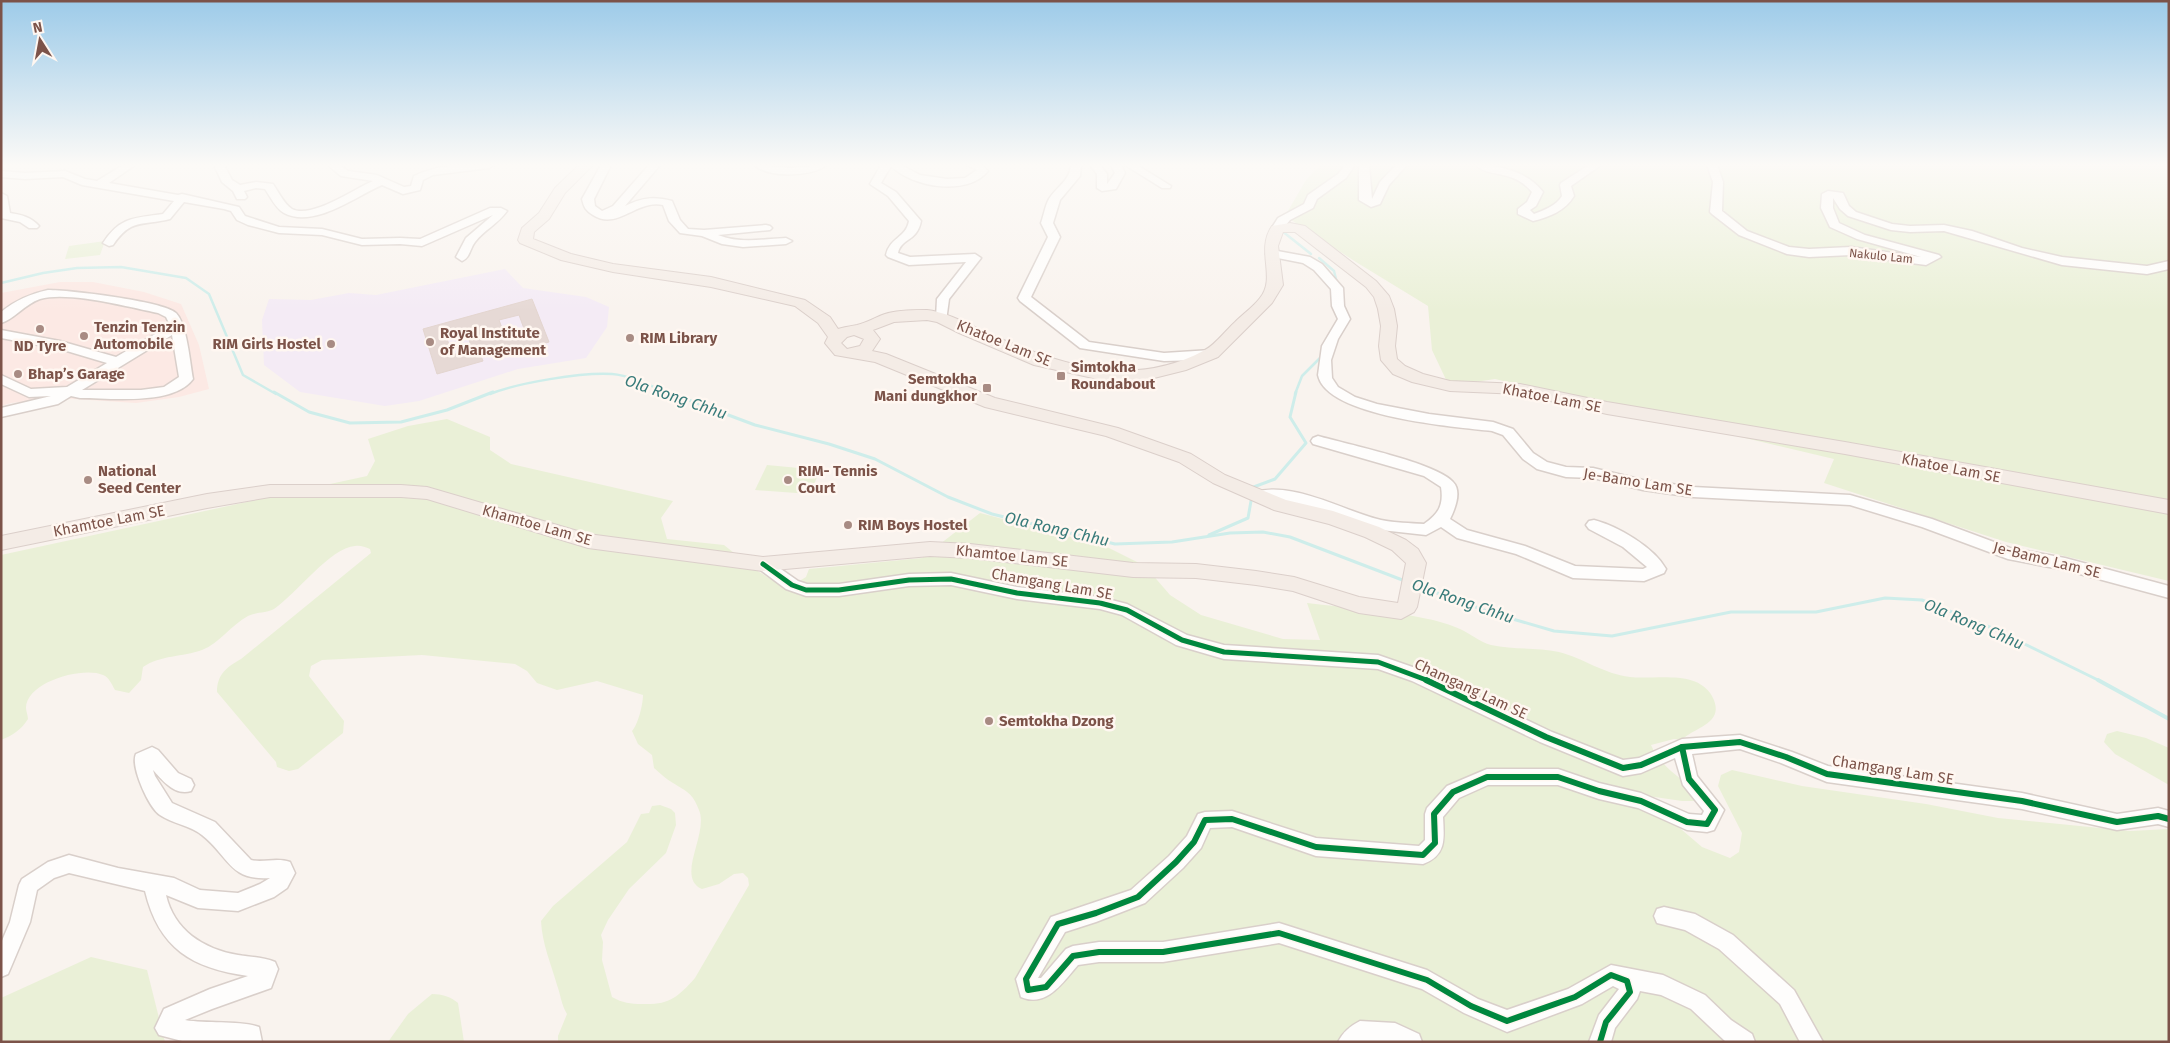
<svg xmlns="http://www.w3.org/2000/svg" width="2170" height="1043" viewBox="0 0 2170 1043" font-family="'Fira Sans',sans-serif">
	<rect width="100%" height="100%" fill="#f9f3ee"/>
	<!-- commercial -->
	<polygon fill="#fce9e4" points="60,282 93,282 144,292 181,304 199,345 209,389 179,397 136,403 58,398 11,403 1,406 1,293"/>
	<!-- education -->
	<polygon fill="#f4ebf5" points="505,269 523,288 586,297 609,307 607,327 586,358 518,369 419,401 385,406 300,392 264,365 262,320 269,299 311,300 349,293 376,295"/>
	<!-- green -->
	<g fill="#eaf0d7">
		<polygon points="1320,165 2169,165 2169,581 2006,542 1824,483 1834,459 1495,379 1449,386 1432,350 1428,306 1356,262 1285,216 1306,180"/>
		<polygon points="105,241 100,255 65,259 69,246"/>
		<path d="M447 419 490 437V450L511 464 673 501 661 518 667 539 724 545 753 568 786 589 806 577 809 569 922 558 980 513 1105 546 1145 566 1170 595 1201 615 1283 639 1320 640 1307 603C1347 608 1388 610 1428 619 1438 621 1451 625 1460 629 1471 634 1480 642 1491 645 1513 650 1536 647 1559 652 1583 658 1604 674 1630 677 1654 680 1697 669 1712 696 1727 724 1693 727 1682 740L1674 739 1651 745C1660 766 1681 779 1699 792L1696 801H1682L1641 795 1702 847 1730 858 1739 852 1742 833 1718 786 1721 775 1732 770 1802 786 1926 804 1998 818 2130 831 2169 829V1042H558V1036L567 1014C561 1004 561 996 557 985 551 964 542 943 541 921L553 906 627 842 641 814 649 813 652 806 660 805 671 809 675 813 676 825 666 853 629 889 608 920 601 935 603 942 602 960 612 997C623 1003 630 1004 642 1004 669 1005 677 998 695 978L749 885 748 878 743 873 734 874 719 884 702 889C675 877 709 834 699 810 692 792 687 792 673 783 666 779 660 773 654 768L652 755 638 744 632 731C638 725 643 704 643 695L597 681 557 690 537 683 527 671 515 664 422 655 322 660 311 666 309 676 344 721 343 733 298 769 289 771 277 767 276 762 217 692C217 674 227 667 241 659L371 553 370 549C365 547 360 545 355 546 331 547 295 595 274 609 267 613 256 612 248 616 231 625 220 643 202 650 182 657 161 655 143 667L141 680 129 693 115 690C112 685 109 677 103 675 83 666 26 682 26 708 26 711 28 716 28 719 22 729 12 736 1 740V555L367 476 375 461 368 439 408 426Z"/>
		<polygon points="767,465 820,470 810,494 755,490"/>
		<polygon points="2117,731 2146,738 2169,748 2169,785 2115,754 2104,742 2107,734"/>
		<polygon points="91,957 147,970 165,1042 1,1042 1,998"/>
		<path d="M432 994C442 994 451 997 458 1003L464 1042H388L408 1014Z"/>
	</g>
	<g fill="none" stroke-linecap="round" stroke-linejoin="round">
		<!-- stream-far2 -->
		<g stroke="#ceedea" stroke-width="2.5">
			<polyline points="1282,231 1311,254"/>
			<polyline points="1319,258 1334,271 1337,283"/>
			<polyline points="1,283 43,273 77,268 121,267 186,278 209,294 243,375 276,394"/>
			<path d="M490 394C517 383 582 372 612 374 629 375 654 387 670 394"/>
			<polyline points="1295,394 1302,376 1322,356"/>
		</g>
		<!-- stream-far1 -->
		<g stroke="#ceedea" stroke-width="3">
			<polyline points="274,392 309,412 350,423 401,422 447,410 493,392"/>
			<polyline points="667,392 755,425 829,444 875,459 948,497 992,514 1115,544 1172,542 1230,533 1263,532 1290,537 1405,581"/>
			<polyline points="1251,488 1275,479 1306,443 1290,417 1296,392"/>
			<polyline points="1209,535 1248,518 1251,501"/>
			<polyline points="1418,586 1492,613 1554,631 1612,636 1731,612 1816,612 1885,598 1922,600 1992,628 2100,681"/>
		</g>
		<!-- stream -->
		<polyline stroke="#ceedea" stroke-width="4" points="2098,680 2169,719"/>
	</g>
	<!-- building -->
	<path fill="#e6d9d5" stroke="#e3d5cf" fill-rule="evenodd" d="M532 299 549 342 500 356 498 351 481 356 483 361 437 374 423 329ZM519 315 526 334 506 339 499 320ZM466 329 472 350 452 355 446 335Z"/>
	<g fill="none" stroke-linecap="round" stroke-linejoin="round">
		<!-- minor casing -->
		<g stroke="#d9cfca" stroke-width="3">
			<g id="minor">
				<path d="M123 165H135L109 183 178 195 182 194 239 207 245 216 279 227 322 229 362 239 400 238 420 239 490 208H501L507 211C498 224 484 230 475 242 470 248 470 258 462 261L456 257 466 238 493 215 422 246 400 244 362 245 322 235 279 233 248 225 237 220 231 211 224 209 184 202 170 219C142 226 131 218 113 245L109 246 103 243C120 217 134 218 163 214L174 201 82 185 63 177 25 179 1 177V171L25 173 65 171 85 179 97 181Z"/>
				<path d="M214 165H224L232 180 240 185 256 182 273 184C278 191 284 204 292 209 312 219 354 189 373 181L341 176 328 165H340L348 171 377 175 404 187 411 186 414 176C438 164 468 164 494 165L489 168 433 175 423 180 420 190 403 194 382 185C356 196 314 229 284 213 276 209 270 196 265 189L256 188 244 191 247 197 245 199H237L233 191 222 182Z"/>
				<path d="M601 165H611L594 199 595 206 602 211 613 206 649 165H660L625 206C641 198 654 196 672 201L680 220 688 229 704 230 766 225 770 226 772 228 770 230 718 235C740 244 763 239 786 238L792 241 786 244 743 247 722 244 702 236 680 233 669 221 663 205C637 199 617 231 593 215 585 210 584 207 582 199Z"/>
				<path d="M755 165 791 168 826 165C814 177 766 178 755 165Z"/>
				<path d="M881 165H901L920 175 947 179 965 178 977 170 967 165H982L988 171C967 197 912 187 891 166L881 183 896 192 921 221C917 242 901 238 898 253L910 257 975 254 981 258 949 299 946 321 942 322 936 318 937 299 966 262 909 265 888 257 886 255C890 237 906 238 909 221L888 196 870 184Z"/>
				<path d="M1071 165H1081L1080 176 1060 200 1053 223 1060 237 1031 297 1089 342 1164 353 1211 350 1216 351 1217 354 1216 357 1201 360 1164 361 1080 348 1020 301 1018 298 1048 237 1041 223C1044 215 1045 206 1049 199 1057 186 1070 181 1071 165Z"/>
				<polygon points="1090,165 1100,165 1107,174 1107,184 1115,173 1111,165 1121,165 1125,173 1116,189 1102,191 1097,188 1097,174"/>
				<polygon points="1125,165 1137,165 1171,186 1170,188 1162,188"/>
				<polygon points="1345,165 1355,165 1346,178 1317,199 1313,208 1290,220 1281,231 1273,231 1271,229 1278,218 1304,204 1308,195 1338,174"/>
				<polygon points="1359,165 1369,165 1372,199 1380,182 1396,165 1407,165 1389,185 1380,204 1371,207 1359,200"/>
				<path d="M1476 165C1500 165 1528 172 1543 192L1536 206 1530 210 1534 214C1544 210 1556 206 1562 196L1560 185 1561 183 1589 165H1601L1571 186 1574 196C1565 211 1549 217 1533 221L1518 214V209L1527 202 1532 192C1527 186 1521 181 1513 178 1502 173 1484 174 1476 165Z"/>
				<polygon points="1707,165 1717,165 1723,182 1722,211 1747,231 1789,247 1809,249 1851,247 1921,257 1857,239 1830,227 1821,208 1822,194 1828,191 1843,193 1849,206 1856,212 1892,224 1910,226 1944,225 1972,231 2022,248 2062,257 2147,266 2169,261 2169,269 2147,274 2062,265 1944,231 1910,232 1891,230 1848,216 1840,209 1833,198 1833,208 1839,223 1865,235 1939,255 1941,257 1926,265 1851,255 1809,257 1787,254 1739,235 1712,214 1710,212 1713,182"/>
				<path d="M1 193 7 196 10 213C22 215 31 217 39 226L37 228H29L20 222 1 218Z"/>
				<path d="M1272 250 1310 257 1322 264 1343 288 1344 306 1350 319 1338 339 1331 360 1332 378 1338 387 1355 397 1377 404 1429 414 1493 422 1513 429 1533 453 1547 462 1566 467 1593 468 1643 480 1693 487 1850 495 1932 519 2010 548 2065 558 2169 586V598L2065 570 2008 559 1922 527 1850 505 1693 497 1643 490 1593 478 1566 477 1537 469 1523 459 1503 435 1492 431C1456 427 1326 417 1318 375L1322 346 1338 319 1332 306 1331 289 1314 270 1303 263 1268 256 1266 254 1268 252Z"/>
				<path d="M48 290C68 290 163 301 176 313 187 324 190 363 193 379 173 406 110 398 80 398L71 396 58 404 1 417V408L51 396 29 397 1 384V375L31 389 67 387 107 363 60 349 1 338V330L60 341 116 357 162 330 169 323 166 317 158 313C128 307 69 291 40 299 25 304 13 320 1 323V312C16 300 30 294 48 290ZM172 335 179 377 164 387 141 390H82Z"/>
				<path d="M1318 436C1346 444 1437 463 1453 482 1462 491 1455 509 1450 519L1467 530 1525 546 1575 566 1643 569 1647 567 1623 547 1589 529 1586 525 1589 521 1594 520C1617 526 1654 547 1666 569L1664 573 1644 581 1573 578 1516 554 1457 538 1441 527 1426 535 1381 530 1299 504 1255 500 1253 496 1255 492C1294 481 1343 511 1381 520 1395 523 1410 523 1424 524 1438 514 1444 506 1441 487L1424 476 1313 444 1311 441 1313 438Z"/>
				<path d="M763 558 768 560 798 581 807 584H839L909 574 951 573 1017 587 1100 597 1127 604 1187 635 1224 645 1378 655 1424 671 1552 732 1623 760 1639 758 1682 739 1740 735 1792 752 1828 766 2022 793 2117 814 2158 808 2169 811V827L2158 824 2117 830 2022 809 1827 782 1781 763 1740 749 1692 754 1697 776 1724 810 1714 830 1707 832 1687 830 1638 808 1599 799 1558 785H1488L1459 798 1443 817C1444 838 1447 855 1423 864L1316 856 1232 827 1210 828 1201 848 1183 868 1145 903 1096 922 1065 932 1038 978H1041L1066 949 1073 946 1099 942H1163L1279 923 1427 970 1478 999 1507 1010 1568 989 1611 965 1663 975 1705 995 1731 1020 1752 1034 1755 1042H1726L1691 1009 1661 995 1640 991 1637 999 1615 1028 1611 1042H1589L1599 1015 1619 989 1613 986 1582 1004 1507 1032 1464 1013 1422 989 1279 943 1163 962H1099L1078 965C1063 982 1047 1008 1021 997L1016 979 1051 917 1131 890 1169 856 1187 836 1198 814 1205 812 1232 811 1316 838 1419 846 1425 840V814L1427 808 1447 786 1487 769H1558L1599 783 1641 793 1689 814 1702 815 1704 811 1683 785 1675 758 1641 773 1623 776 1540 742 1412 681 1378 669 1224 659 1176 645 1122 615 1100 609 1017 599 951 585 909 586 839 596H806L786 589 758 568 755 564 758 560Z"/>
				<path d="M152 747 158 750 178 773 191 779 194 785 191 791C175 796 163 781 153 770L155 776 172 803 215 822 251 860C264 863 277 857 290 862L295 873 287 888 274 897 238 911 198 908 166 895C174 930 203 949 238 955 250 957 263 957 275 962L278 969 271 988 212 1009 185 1020C207 1024 240 1020 259 1027L262 1042H186L159 1035 155 1028 164 1009 210 989 248 976C192 968 159 949 145 891L69 873 54 878 37 890 30 922 11 967 8 974 1 977V943L10 922 19 885 22 879 48 862 69 855 118 868 174 878 200 890 238 893 260 884 270 878C229 881 229 856 202 835 190 825 173 824 160 815 149 808 130 766 136 754Z"/>
				<polygon points="1664,907 1695,914 1733,935 1794,990 1823,1042 1800,1042 1780,1004 1719,949 1685,930 1657,923 1654,916 1657,909"/>
				<path d="M1360 1021 1395 1023 1419 1034 1422 1042H1338C1343 1032 1350 1026 1360 1021Z"/>
			</g>
		</g>
		<!-- major casing -->
		<g stroke="#dbcfca" stroke-width="2">
			<path id="major" d="M579 165H593L565 193 549 219 534 232 533 239 571 254 613 264 711 277 805 300 830 317 838 329C844 327 851 326 857 325 866 323 876 317 885 314 897 310 914 310 927 310 949 312 979 330 1001 339 1069 367 1135 388 1205 350 1216 344 1226 330 1235 322 1243 314 1253 307 1260 298 1277 277 1255 251 1272 226L1290 223 1305 226 1376 281 1389 296 1394 309 1397 326 1395 346 1397 359 1405 366 1423 374 1450 381 1520 384 1607 402 1845 442 2169 500V514L1845 454 1607 414 1520 394 1450 391 1412 382 1393 374 1381 360 1379 346 1381 326 1378 309 1374 297 1366 287 1295 232H1283L1278 246 1283 285 1272 303 1218 357 1186 370 1150 379 1121 382 1102 380 1034 365 959 333 937 322 927 320 894 322 873 330 880 339 872 351 886 354 995 398 1118 428 1191 454 1225 475 1286 500 1333 511 1379 527 1406 540 1418 549 1426 563 1417 607 1414 612 1401 619 1359 613 1293 591 1256 585 1196 578 1133 577 970 558 930 556 763 571 588 548 427 499 401 497H270L207 508 1 550V536L207 494 270 485H401L427 487 588 534 763 557 930 542 970 544 1133 563 1196 564 1256 571 1294 577 1359 597 1398 603 1406 563 1392 550 1365 537 1329 524 1274 510 1213 483 1179 462 1106 436 985 407 875 362 835 355 825 343 828 337 818 323 795 306 711 287 613 272 561 260 520 243 518 240 522 228 539 213 555 188ZM854 335 864 339 860 346 847 349 841 343 847 337Z"/>
		</g>
		<!-- minor -->
		<use href="#minor" fill="#fefdfc" fill-rule="evenodd"/>
		<!-- major -->
		<use href="#major" fill="#f4ece6" fill-rule="evenodd"/>
		<!-- cycleway-far1 casing -->
		<g stroke="#fff7f1" stroke-width="8">
			<polyline id="cycleway-far1" points="763,564 792,585 806,590 839,590 909,580 951,579 1017,593 1100,603 1127,610 1182,640 1224,652 1378,662 1429,681"/>
		</g>
		<!-- cycleway casing -->
		<g stroke="#fff7f1" stroke-width="9">
			<g id="cycleway">
				<polyline points="1426,680 1546,737 1623,768 1641,765 1682,747 1740,742 1786,757 1827,774 2022,801 2117,822 2158,816 2169,819"/>
				<polyline points="1600,1042 1606,1022 1630,992 1627,981 1611,975 1575,997 1507,1021 1471,1006 1427,980 1279,933 1163,952 1099,952 1073,956 1046,987 1028,990 1026,979 1058,924 1096,913 1138,897 1176,862 1194,842 1205,820 1232,819 1316,847 1423,855 1435,843 1434,814 1453,792 1487,777 1558,777 1599,791 1641,801 1687,822 1707,824 1715,810 1689,779 1682,747"/>
			</g>
		</g>
		<!-- cycleway-far1 -->
		<use href="#cycleway-far1" stroke="#00873e" stroke-width="5"/>
		<!-- cycleway -->
		<use href="#cycleway" stroke="#00873e" stroke-width="6"/>
	</g>
	<!-- sky -->
	<linearGradient id="sky" x2="0" y2="1"><stop stop-color="#9dcbe9"/><stop offset="0.53" stop-color="#fcfaf7"/><stop offset="1" stop-color="#fcfaf7" stop-opacity="0"/></linearGradient>
	<rect width="2170" height="311" fill="url(#sky)"/>
	<!-- markers -->
	<g fill="#a88b83" stroke="#fff7f1" stroke-width="2">
		<circle cx="40" cy="329" r="5"/>
		<circle cx="84" cy="336" r="5"/>
		<circle cx="630" cy="338" r="5"/>
		<circle cx="430" cy="342" r="5"/>
		<circle cx="331" cy="344" r="5"/>
		<circle cx="18" cy="374" r="5"/>
		<rect x="1056" y="371" width="10" height="10" rx="2.5"/>
		<rect x="982" y="383" width="10" height="10" rx="2.5"/>
		<circle cx="88" cy="480" r="5"/>
		<circle cx="788" cy="480" r="5"/>
		<circle cx="848" cy="525" r="5"/>
		<circle cx="989" cy="721" r="5"/>
	</g>
	<g text-anchor="middle" dominant-baseline="central" stroke-width="5" stroke-linejoin="round" paint-order="stroke">
		<!-- far-street labels -->
		<g font-size="12" fill="#7c5349" stroke="#fff7f1">
			<text transform="translate(1881 256) rotate(6)">Nakulo Lam</text>
		</g>
		<!-- poi labels -->
		<g font-size="15" font-weight="bold" fill="#7c5349" stroke="#fff7f1" text-anchor="start">
			<text x="94" y="327">Tenzin Tenzin<tspan x="94" dy="17">Automobile</tspan></text>
			<text x="440" y="333">Royal Institute<tspan x="440" dy="17">of Management</tspan></text>
			<text x="640" y="338">RIM Library</text>
			<text x="321" y="344" text-anchor="end">RIM Girls Hostel</text>
			<text x="40" y="346" text-anchor="middle">ND Tyre</text>
			<text x="1071" y="367">Simtokha<tspan x="1071" dy="17">Roundabout</tspan></text>
			<text x="28" y="374">Bhap’s Garage</text>
			<text x="977" y="379" text-anchor="end">Semtokha<tspan x="977" dy="17">Mani dungkhor</tspan></text>
			<text x="98" y="471">National<tspan x="98" dy="17">Seed Center</tspan></text>
			<text x="798" y="471">RIM- Tennis<tspan x="798" dy="17">Court</tspan></text>
			<text x="858" y="525">RIM Boys Hostel</text>
			<text x="999" y="721">Semtokha Dzong</text>
		</g>
		<!-- street labels -->
		<g font-size="15" fill="#7c5349" stroke="#fff7f1">
			<text transform="translate(1004 343) rotate(22)">Khatoe Lam SE</text>
			<text transform="translate(1552 398) rotate(11)">Khatoe Lam SE</text>
			<text transform="translate(1951 468) rotate(11)">Khatoe Lam SE</text>
			<text transform="translate(1638 482) rotate(9)">Je-Bamo Lam SE</text>
			<text transform="translate(109 521) rotate(-11)">Khamtoe Lam SE</text>
			<text transform="translate(537 525) rotate(16)">Khamtoe Lam SE</text>
			<text transform="translate(1012 556) rotate(6)">Khamtoe Lam SE</text>
			<text transform="translate(2047 560) rotate(14)">Je-Bamo Lam SE</text>
			<text transform="translate(1052 584) rotate(10)">Chamgang Lam SE</text>
			<text transform="translate(1471 689) rotate(25)">Chamgang Lam SE</text>
			<text transform="translate(1893 770) rotate(9)">Chamgang Lam SE</text>
		</g>
		<!-- water labels -->
		<g font-size="16" font-style="italic" fill="#387b7a" stroke="#fff7f1">
			<text transform="translate(676 397) rotate(19)">Ola Rong Chhu</text>
			<text transform="translate(1057 529) rotate(13)">Ola Rong Chhu</text>
			<text transform="translate(1463 601) rotate(19)">Ola Rong Chhu</text>
			<text transform="translate(1974 624) rotate(23)">Ola Rong Chhu</text>
		</g>
	</g>
	<!-- border -->
	<rect width="2170" height="1043" fill="none" stroke="#7c5349" stroke-width="5"/>
	<!-- north arrow -->
	<g transform="translate(40 40) rotate(349)" stroke="#fff7f1" stroke-width="4" paint-order="stroke">
	<path d="M0-4L9 19L0 12L-9 19Z" fill="#7c5349"/>
	<text y="-8" font-size="14" font-weight="bold" text-anchor="middle" fill="#7c5349">N</text>
	</g>
</svg>
